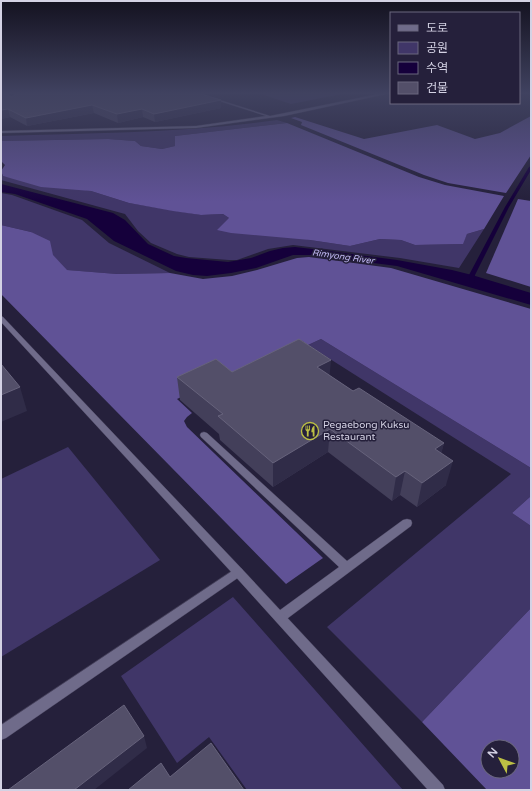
<svg xmlns="http://www.w3.org/2000/svg" width="532" height="791" viewBox="0 0 532 791" font-family="'Varela Round','Noto Sans KR',sans-serif">
	<rect width="100%" height="100%" fill="#25203b"/>
	<!-- green -->
	<g fill="#403668">
		<polygon points="255,92 352,92 291,104"/>
		<path d="M277 120 287 123 175 136V146L162 149 141 146 135 141 108 139 1 141V136C93 133 185 133 277 120Z"/>
		<polygon points="1,171 3,176 91,191 129,203 201,215 223,214 229,218 310,240 350,246 380,239 401,240 415,245 462,244 467,234 484,229 459,268 400,258 293,245 268,249 237,260 229,260 189,257 177,254 151,243 138,231 125,214 1,180"/>
		<polygon points="1,193 12,195 82,220 109,243 170,273 117,274 66,270 31,232 1,225"/>
		<polygon points="321,339 531,468 531,496 512,513 531,526 531,608 422,722 327,627 511,474 308,345"/>
		<polygon points="68,447 160,560 1,657 1,479"/>
		<polygon points="233,597 403,790 247,790 209,737 177,763 121,676"/>
	</g>
	<!-- forest -->
	<g fill="#605296" fill-rule="evenodd">
		<polygon points="531,116 531,155 506,193 448,183 424,175 301,125 302,122 291,118 295,117 364,139 437,125 475,139 500,133"/>
		<polygon points="287,123 419,177 445,185 504,196 484,229 467,234 463,244 415,245 401,240 380,239 350,246 310,240 231,233 217,230 229,218 223,214 201,215 173,211 129,203 91,191 41,187 3,176 1,171 5,165 1,161 1,141 108,139 135,141 141,146 162,149 175,146 175,136"/>
		<polygon points="518,199 531,201 531,287 486,273"/>
		<polygon points="1,225 31,232 50,241 53,255 67,270 117,274 170,273 203,279 232,276 257,270 297,258 309,257 391,268 531,309 531,468 321,339 308,345 301,340 177,399 192,413 187,417 184,421 187,427 323,558 286,584 1,294"/>
		<polygon points="531,496 531,526 512,513"/>
		<path d="M531 608V790H487L422 722ZM488 747H512V771H488Z"/>
	</g>
	<!-- water -->
	<polygon fill="#15003b" points="1,184 113,213 125,220 148,244 174,256 186,258 228,262 251,258 270,251 283,248 295,247 321,250 397,260 452,270 472,275 531,293 531,305 397,266 311,255 293,255 256,268 231,273 207,276 193,275 176,271 114,241 87,219 15,194 1,192"/>
	<g fill="none" stroke-linecap="round" stroke-linejoin="round">
		<!-- stream -->
		<polygon fill="#15003b" fill-rule="evenodd" points="531,166 531,170 509,207 475,275 474,283 470,283 469,275 505,207 529,167"/>
		<!-- service casing -->
		<g stroke="#413c56" stroke-width="1">
			<g id="service">
				<polygon points="207,92 213,92 199,95 197,94"/>
				<polygon points="204,432 207,433 347,561 403,520 407,519 411,520 412,523 411,526 284,621 280,622 276,621 274,617 276,613 339,567 201,437 200,435 201,433"/>
			</g>
		</g>
		<!-- minor casing -->
		<g stroke="#413c56" stroke-width="1">
			<g id="minor">
				<polygon points="191,92 195,92 270,116 388,92 391,92 391,93 284,116 196,128 1,133 1,131 196,126 266,116"/>
				<polygon points="238,567 242,569 243,572 242,575 6,738 1,740 1,725"/>
			</g>
		</g>
		<!-- tertiary casing -->
		<g stroke="#413c56" stroke-width="1">
			<polygon id="tertiary" points="1,316 3,317 242,569 443,785 445,790 428,790 234,575 1,322"/>
		</g>
		<!-- service -->
		<use href="#service" fill="#6f6b8a" fill-rule="evenodd"/>
		<!-- minor -->
		<use href="#minor" fill="#6f6b8a" fill-rule="evenodd"/>
		<!-- tertiary -->
		<use href="#tertiary" fill="#6f6b8a" fill-rule="evenodd"/>
	</g>
	<!-- wall -->
	<g fill="#433f5a">
		<polygon points="1,92 194,92 221,100 221,108 155,122 143,117 118,123 94,113 27,126 10,117 1,119"/>
		<polygon points="232,372 330,376 353,391 444,443 441,453 446,485 417,507 400,495 392,501 328,452 273,487 220,440 219,434 180,400 177,377"/>
	</g>
	<!-- shaded-wall -->
	<g fill="#302c48">
		<polygon points="9,92 49,92 10,97"/>
		<polygon points="221,100 221,108 155,122 154,114"/>
		<polygon points="92,105 94,113 27,126 26,118"/>
		<polygon points="8,109 10,117 1,119 1,110"/>
		<polygon points="142,109 143,117 118,123 117,114"/>
		<polygon points="331,360 329,382 317,367"/>
		<polygon points="20,387 27,411 1,422 1,395"/>
		<polygon points="330,429 328,452 273,487 273,463"/>
		<polygon points="444,443 438,467 435,449"/>
		<polygon points="453,461 446,485 417,507 422,483"/>
		<polygon points="405,471 400,495 392,501 396,477"/>
		<polygon points="144,736 147,748 94,790 74,790"/>
	</g>
	<!-- building -->
	<g fill="#534f69" stroke="#67637c">
		<polygon points="1,92 12,97 16,94 30,92 194,92 221,100 154,114 142,109 117,114 92,105 26,118 8,109 1,110"/>
		<polygon points="299,339 331,360 317,367 353,391 359,388 444,443 435,449 453,461 422,483 405,471 396,477 330,429 273,463 218,416 223,414 177,377 216,359 232,372"/>
		<polygon points="1,364 20,387 1,395"/>
		<polygon points="124,705 144,736 74,790 8,790"/>
		<polygon points="211,743 244,790 128,790 161,763 170,777"/>
	</g>
	<!-- sky -->
	<linearGradient id="sky" x2="0" y2="1"><stop stop-color="#141220"/><stop offset="0.46" stop-color="#404260"/><stop offset="1" stop-color="#404260" stop-opacity="0"/></linearGradient>
	<rect width="532" height="202" fill="url(#sky)"/>
	<!-- icons -->
	<defs>
		<g id="restaurant-ring" transform="scale(0.9)"><circle r="9.5" fill="#25203b" stroke="#bcc044" stroke-width="1.5"/><path d="M-5-6h1v4h1v-4h1v4h1v-4h1v5L-1.5 .5V6h-2V.5L-5-1ZM5-6V6H3V1.5H1.5Q1.5-4 5-6Z" fill="#bcc044"/></g>
	</defs>
	<g fill-rule="evenodd">
		<use href="#restaurant-ring" x="310" y="431"/>
	</g>
	<g text-anchor="middle" dominant-baseline="central" stroke-width="3" stroke-linejoin="round" paint-order="stroke">
		<!-- far-water labels -->
		<g font-size="9" font-style="italic" fill="#bfb6f1" stroke="#25203b">
			<text transform="translate(343 257) rotate(8)">Rimyong River</text>
		</g>
		<!-- poi labels -->
		<g font-size="10" fill="#d4d2e4" stroke="#25203b" text-anchor="start">
			<text x="323" y="425">Pegaebong Kuksu<tspan x="323" dy="12">Restaurant</tspan></text>
		</g>
	</g>
	<!-- border -->
	<rect width="532" height="791" fill="none" stroke="#d4d2e4" stroke-width="4"/>
	<!-- legend -->
	<rect x="390" y="12" width="130" height="92" fill="#25203b" stroke="#6b677f"/>
	<rect x="398" y="25" width="20" height="6" fill="#6f6b8a" stroke="#6b677f"/>
	<text x="426" y="32" font-size="12" fill="#d4d2e4">도로</text>
	<rect x="398" y="42" width="20" height="12" fill="#403668" stroke="#6b677f"/>
	<text x="426" y="52" font-size="12" fill="#d4d2e4">공원</text>
	<rect x="398" y="62" width="20" height="12" fill="#15003b" stroke="#6b677f"/>
	<text x="426" y="72" font-size="12" fill="#d4d2e4">수역</text>
	<rect x="398" y="82" width="20" height="12" fill="#534f69" stroke="#6b677f"/>
	<text x="426" y="92" font-size="12" fill="#d4d2e4">건물</text>
	<!-- north arrow -->
	<g transform="translate(500 759) rotate(311)"><circle r="19" fill="#25203b" stroke="#6b677f"/>
	<path d="M0-3L7 15L0 10L-7 15Z" fill="#bcc044"/>
	<text y="-6" font-size="11" font-weight="bold" text-anchor="middle" fill="#d4d2e4">N</text>
	</g>
</svg>
